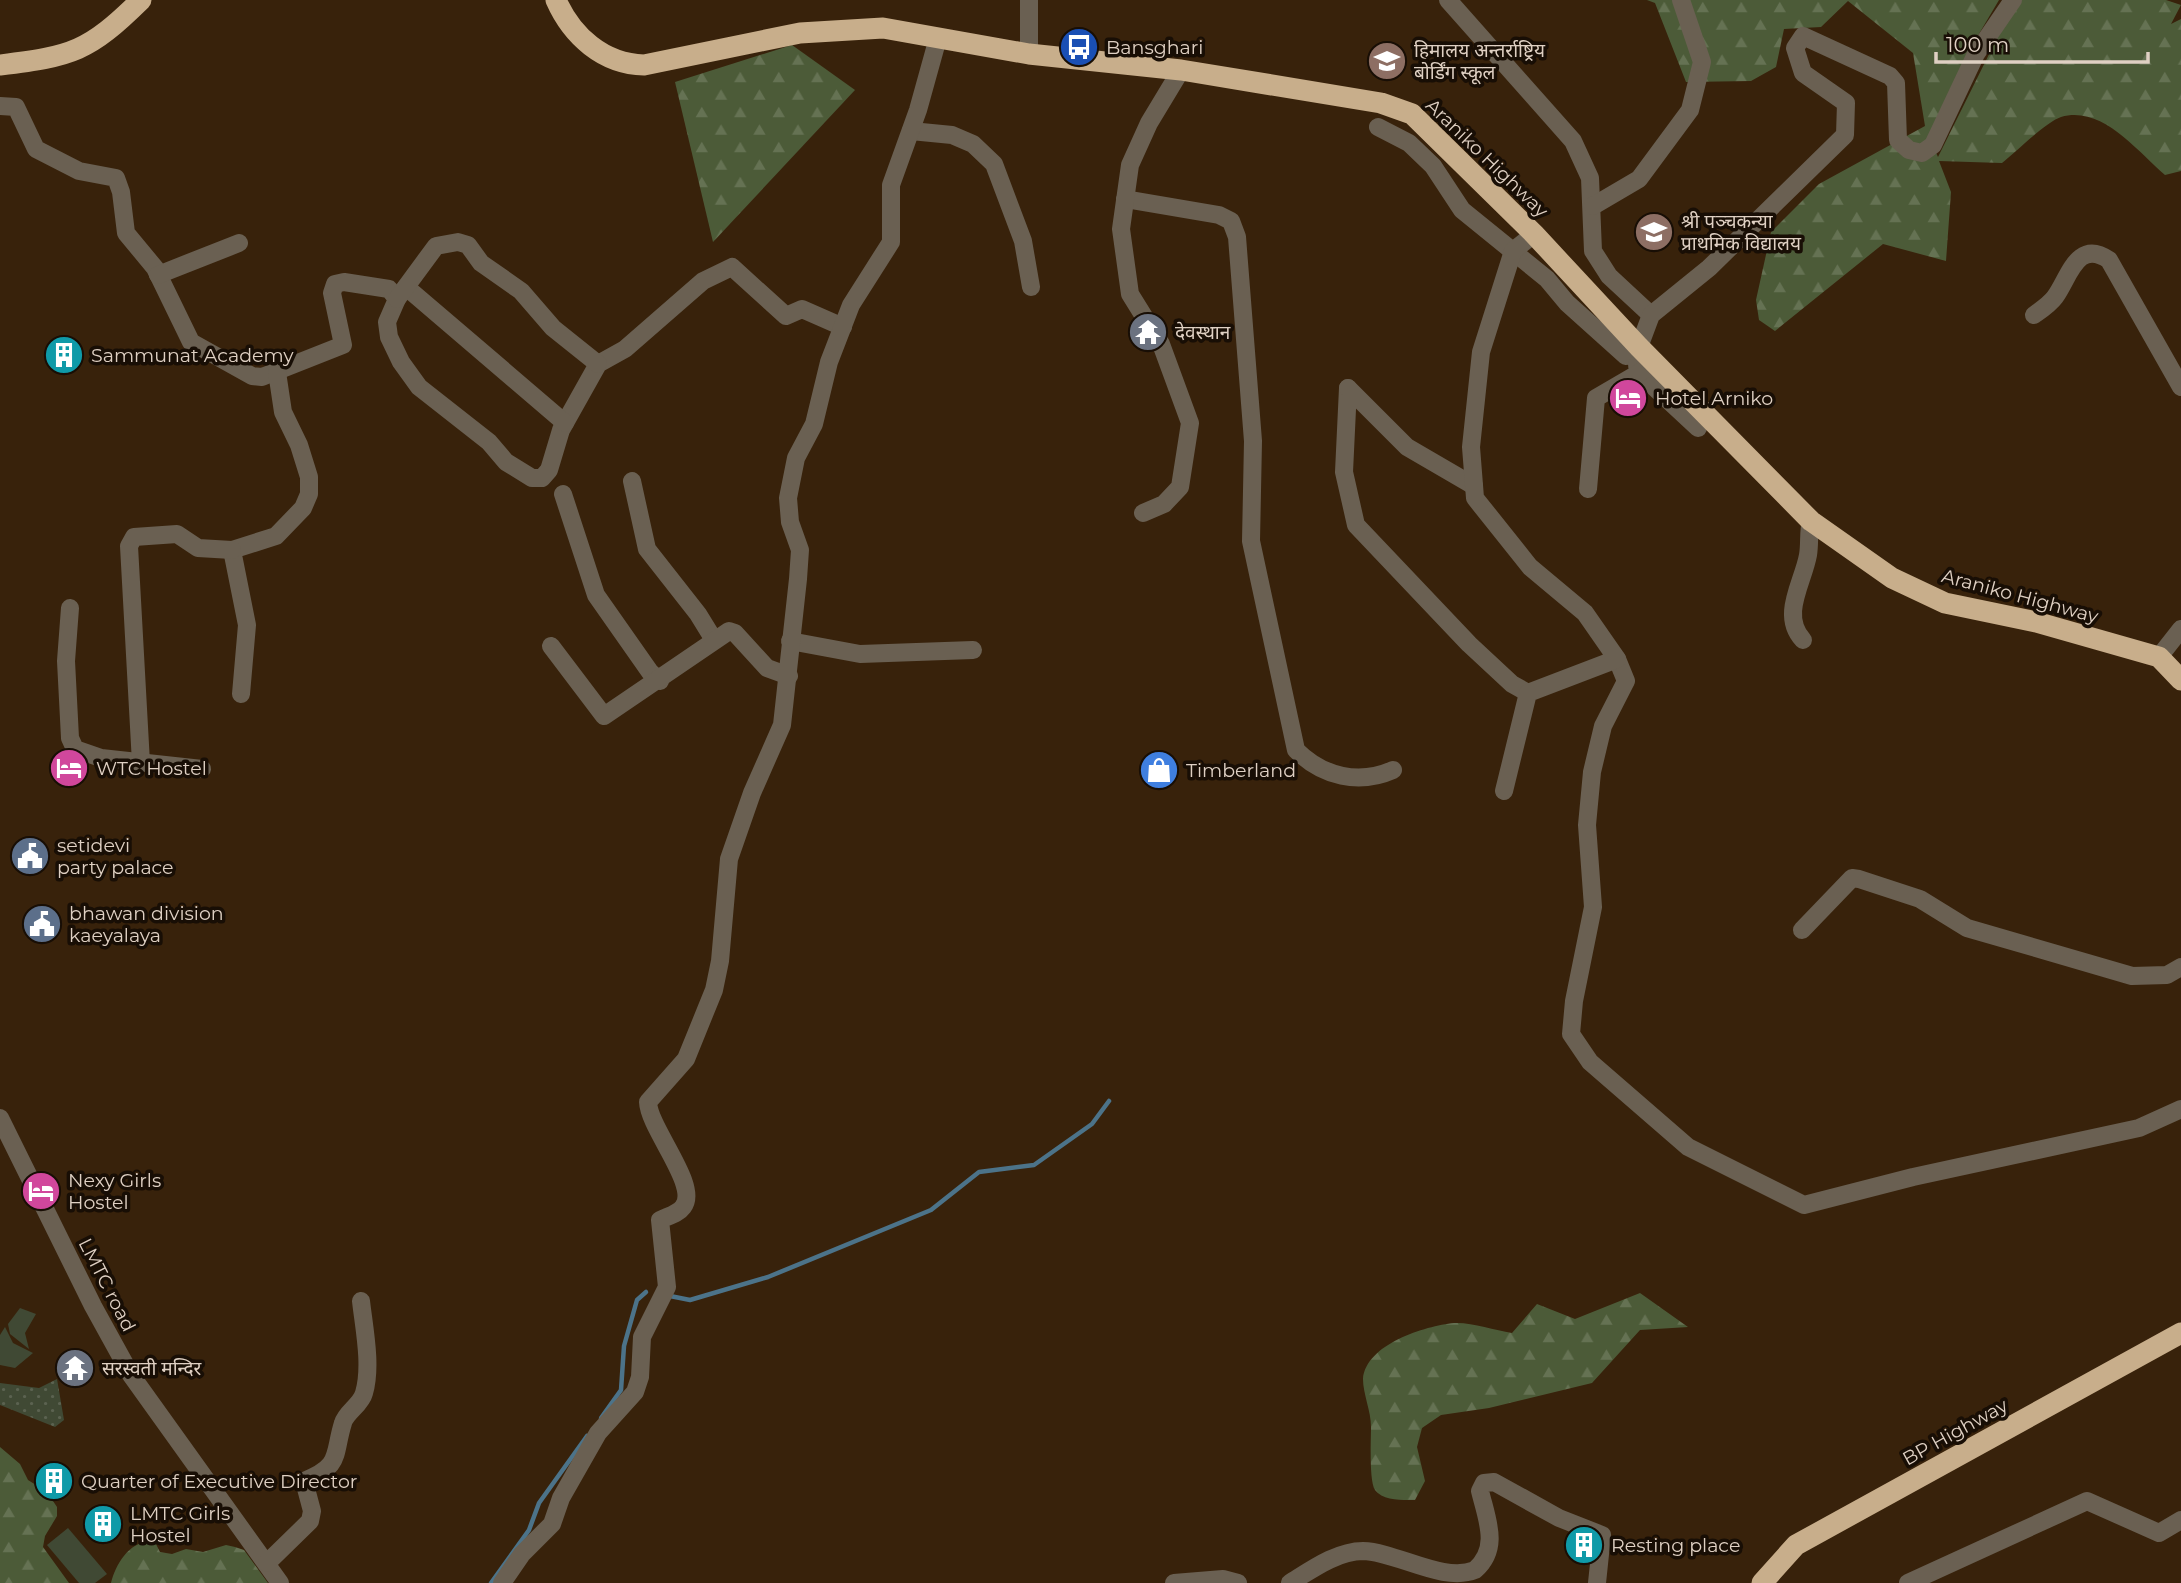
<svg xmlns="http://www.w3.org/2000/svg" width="2181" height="1583" viewBox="0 0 2181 1583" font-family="Montserrat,'Noto Sans Devanagari',sans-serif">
	<defs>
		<pattern id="forest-firs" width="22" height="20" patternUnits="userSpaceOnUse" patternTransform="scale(1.75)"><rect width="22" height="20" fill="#4c5b38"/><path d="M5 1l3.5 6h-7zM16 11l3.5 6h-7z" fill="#657253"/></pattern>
		<pattern id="park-dots" width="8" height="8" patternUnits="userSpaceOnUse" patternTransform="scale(1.75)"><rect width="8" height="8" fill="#404934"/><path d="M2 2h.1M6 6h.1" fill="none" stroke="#5b6250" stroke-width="1.8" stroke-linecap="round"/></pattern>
	</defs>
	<rect width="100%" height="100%" fill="#38220b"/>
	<!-- grass -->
	<g fill="#404934">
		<polygon points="20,1308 36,1314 25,1333 29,1349 10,1334 8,1324"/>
		<polygon points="5,1327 13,1343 33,1353 15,1368 0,1365 0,1335"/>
		<polygon points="68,1528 107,1574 95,1583 79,1583 47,1545"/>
	</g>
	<!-- forest -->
	<g fill="url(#forest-firs)">
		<path d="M1647 0H1999L1970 49 1933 146 1938 157 2016 0H2166L2181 5 2171 24 2181 19V171L2165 175C2137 151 2102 105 2061 117 2046 122 2016 152 2002 163L1939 161 1951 192 1946 261 1883 244 1775 331 1759 320 1756 300 1771 232 1819 184 1925 126 1913 53 1848 1 1821 27 1784 29 1776 67 1751 81 1686 82 1655 3Z"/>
		<polygon points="792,45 855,90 713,242 675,82"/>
		<path d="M1640 1293 1688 1327 1640 1330 1592 1383 1489 1408 1441 1415 1422 1428 1417 1447 1425 1481 1415 1500C1402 1500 1383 1501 1375 1490 1369 1481 1371 1440 1371 1427 1371 1411 1363 1394 1363 1379 1366 1344 1425 1326 1454 1323 1471 1322 1494 1330 1512 1333L1537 1304 1575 1319Z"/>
		<polygon points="0,1447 20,1464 28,1480 47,1492 57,1507 57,1516 45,1536 43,1547 69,1583 0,1583"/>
		<path d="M150 1541 155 1542 160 1552 172 1554 186 1549 203 1552 226 1545 235 1547 244 1550 268 1583H111C116 1564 128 1543 150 1541Z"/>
	</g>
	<!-- park -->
	<polygon fill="url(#park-dots)" points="57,1379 64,1420 55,1427 0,1405 0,1383 39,1388"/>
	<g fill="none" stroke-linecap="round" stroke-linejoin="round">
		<!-- stream -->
		<g stroke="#4c7389" stroke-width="4.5">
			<polyline points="670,1296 690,1300 768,1277 931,1210 979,1172 1034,1165 1092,1124 1109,1101"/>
			<polyline points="601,1418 621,1390 624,1346 637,1300 646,1292"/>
			<polyline points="491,1583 529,1530 539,1503 587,1436"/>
		</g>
		<!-- street -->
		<g stroke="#6a6052" stroke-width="18">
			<polyline points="1029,0 1029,54"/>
			<polyline points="1448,0 1573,141 1590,178 1593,251 1609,276 1651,315"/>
			<polyline points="0,106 16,107 36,149 79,171 116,178 121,192 126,233 155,268 191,342 252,376 262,377 343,345 332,293 335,284 344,282 389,289 397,299 387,322 389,337 401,362 419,387 489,442 506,462 532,478 542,478 549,470 561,430 598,364 625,349 703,281 732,267 786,316 802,309 843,327"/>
			<polyline points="1378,127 1409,143 1433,166 1462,210 1547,279 1567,303 1626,356 1639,347 1651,315 1709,268 1845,135 1846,103 1803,73 1795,48 1803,36 1890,76 1896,83 1898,140 1909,150 1922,153 1933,145 1976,54 2013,0"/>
			<polyline points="911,131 952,135 973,144 994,164 1023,241 1031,287"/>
			<path d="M1125 199 1219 215 1231 221 1237 237 1253 441 1251 541 1296 750C1323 777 1359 785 1393 770"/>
			<polyline points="1593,206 1639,179 1690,110 1702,62 1681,0"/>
			<polyline points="158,275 239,243"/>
			<polyline points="406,287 565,423"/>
			<polyline points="397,299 436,246 458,242 468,245 481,263 521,291 553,328 598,364"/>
			<path d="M2034 315C2041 310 2050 304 2055 297 2069 278 2077 238 2109 260L2181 387"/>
			<polyline points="1637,365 1655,388 1698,428"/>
			<polyline points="1348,388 1344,472 1356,525 1469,644 1512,684 1528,693"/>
			<polyline points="1348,388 1407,447 1474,486"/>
			<polyline points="632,481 647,549 698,614 714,640"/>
			<polyline points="1588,489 1596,398 1644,370"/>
			<polyline points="563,494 596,595 650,672 660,681"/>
			<polyline points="1143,513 1164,504 1180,487 1190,423 1161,344 1130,294 1121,229 1130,165 1149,123 1181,70"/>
			<polyline points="70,608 66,661 70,738 75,749 101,758 202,769"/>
			<path d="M1803 640C1780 615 1803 583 1808 555 1810 543 1808 533 1811 521"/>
			<polyline points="790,641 860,654 973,650"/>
			<polyline points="551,646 604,716 729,631 735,633 767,668 789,676"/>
			<polyline points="2159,657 2181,629"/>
			<polyline points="1617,659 1626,681 1603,726 1592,772 1587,825 1593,907 1574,1001 1571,1034 1590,1062 1688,1147 1804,1205 1913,1177 2139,1128 2181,1109"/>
			<polyline points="241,694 247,625 232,550 276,536 303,508 309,494 309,477 299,445 283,412 277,372"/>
			<polyline points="141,763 129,546 134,537 177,534 198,548 232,550"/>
			<polyline points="1504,791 1528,693 1617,659 1585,613 1530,567 1475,498 1471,447 1481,352 1513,251 1534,234"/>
			<polyline points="1802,930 1852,878 1859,879 1920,899 1967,928 2132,976 2167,975 2181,967"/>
			<polyline points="0,1118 93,1306 131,1375 280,1583"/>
			<path d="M267 1563 310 1521 312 1511 304 1481C342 1466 333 1455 343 1423 346 1412 361 1405 364 1393 372 1366 364 1328 361 1301"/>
			<path d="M502 1583 522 1554 552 1524 561 1498 598 1433 635 1392 640 1377 642 1337 667 1287 660 1220C668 1216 678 1214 683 1207 700 1186 649 1129 648 1102L686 1059 714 990 720 961 729 859 752 793 782 725 798 579 800 550 790 522 788 498 796 458 814 424 829 362 851 305 891 242V185L918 110 938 38"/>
			<polyline points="1174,1583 1223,1579 1238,1583"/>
			<path d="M1290 1583C1311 1570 1337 1551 1363 1551 1397 1552 1443 1583 1475 1570 1500 1548 1487 1520 1480 1491L1484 1483 1494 1482 1559 1518 1602 1535 1597 1583"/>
			<polyline points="1908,1583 2087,1501 2159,1533 2181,1520"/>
		</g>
		<!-- highway -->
		<g stroke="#c8ae8b" stroke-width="21">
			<path d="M556 0C572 36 603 64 644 65L800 33 883 28 1029 54 1181 70 1381 103 1412 114 1534 234 1639 347 1811 521 1892 578 1945 603 2036 622 2159 657 2181 680"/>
			<path d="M0 65C73 56 88 52 141 0"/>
			<polyline points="1762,1583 1796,1545 2181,1333"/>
		</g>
	</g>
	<!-- icons -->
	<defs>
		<g id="bus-disc" transform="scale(2.0125)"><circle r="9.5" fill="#1a4fb4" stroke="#180e05"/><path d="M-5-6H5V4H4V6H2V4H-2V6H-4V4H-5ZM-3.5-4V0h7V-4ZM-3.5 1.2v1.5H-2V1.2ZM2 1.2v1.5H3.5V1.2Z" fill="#fff"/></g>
		<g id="school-disc" transform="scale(2.0125)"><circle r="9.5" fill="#8d6e63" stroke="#180e05"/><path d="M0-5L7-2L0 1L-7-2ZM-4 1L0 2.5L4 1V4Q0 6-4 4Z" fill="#fff"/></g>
		<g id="temple-disc" transform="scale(2.0125)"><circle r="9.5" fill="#6b7280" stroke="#180e05"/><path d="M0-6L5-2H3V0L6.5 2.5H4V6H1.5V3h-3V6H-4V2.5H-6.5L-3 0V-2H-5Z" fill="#fff"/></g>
		<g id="building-disc" transform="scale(2.0125)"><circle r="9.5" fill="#0f9aa8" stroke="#180e05"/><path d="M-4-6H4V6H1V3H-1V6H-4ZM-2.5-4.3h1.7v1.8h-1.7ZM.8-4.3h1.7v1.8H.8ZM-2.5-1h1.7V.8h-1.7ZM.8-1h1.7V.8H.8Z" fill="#fff"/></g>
		<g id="hotel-disc" transform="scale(2.0125)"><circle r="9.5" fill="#d1479c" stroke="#180e05"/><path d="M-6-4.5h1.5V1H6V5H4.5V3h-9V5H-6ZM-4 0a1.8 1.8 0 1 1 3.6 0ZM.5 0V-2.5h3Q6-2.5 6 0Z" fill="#fff"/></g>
		<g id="shop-disc" transform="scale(2.0125)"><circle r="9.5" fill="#3f7fe0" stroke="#180e05"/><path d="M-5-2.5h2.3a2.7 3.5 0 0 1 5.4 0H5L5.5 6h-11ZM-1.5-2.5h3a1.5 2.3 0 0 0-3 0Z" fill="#fff"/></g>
		<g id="civic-disc" transform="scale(2.0125)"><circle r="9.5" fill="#5c6f8a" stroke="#180e05"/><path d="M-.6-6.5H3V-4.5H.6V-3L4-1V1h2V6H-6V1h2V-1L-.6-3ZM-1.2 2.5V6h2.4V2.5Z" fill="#fff"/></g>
	</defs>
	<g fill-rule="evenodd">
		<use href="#bus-disc" x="1079" y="47"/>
		<use href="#school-disc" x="1387" y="61"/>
		<use href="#school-disc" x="1654" y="232"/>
		<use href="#temple-disc" x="1148" y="332"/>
		<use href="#building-disc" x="64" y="355"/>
		<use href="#hotel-disc" x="1628" y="398"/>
		<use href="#hotel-disc" x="69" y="768"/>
		<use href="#shop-disc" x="1159" y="770"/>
		<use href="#civic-disc" x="30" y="856"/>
		<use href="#civic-disc" x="42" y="924"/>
		<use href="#hotel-disc" x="41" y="1191"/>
		<use href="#temple-disc" x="75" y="1368"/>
		<use href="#building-disc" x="54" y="1481"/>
		<use href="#building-disc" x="103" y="1524"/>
		<use href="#building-disc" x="1584" y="1545"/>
	</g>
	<g text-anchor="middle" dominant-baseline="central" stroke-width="7" stroke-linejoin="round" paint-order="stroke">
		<!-- poi labels -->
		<g font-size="19" fill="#dfd0c3" stroke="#180e05" text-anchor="start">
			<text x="1106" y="47">Bansghari</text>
			<text x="1414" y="50">हिमालय अन्तर्राष्ट्रिय<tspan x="1414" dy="22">बोर्डिंग स्कूल</tspan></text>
			<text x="1681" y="221">श्री पञ्चकन्या<tspan x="1681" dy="22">प्राथमिक विद्यालय</tspan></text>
			<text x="1175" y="332">देवस्थान</text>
			<text x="91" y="355">Sammunat Academy</text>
			<text x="1655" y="398">Hotel Arniko</text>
			<text x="96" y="768">WTC Hostel</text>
			<text x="1186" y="770">Timberland</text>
			<text x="57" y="845">setidevi<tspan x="57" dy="22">party palace</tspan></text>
			<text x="69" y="913">bhawan division<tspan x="69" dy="22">kaeyalaya</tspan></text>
			<text x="68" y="1180">Nexy Girls<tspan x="68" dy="22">Hostel</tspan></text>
			<text x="102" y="1368">सरस्वती मन्दिर</text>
			<text x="81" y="1481">Quarter of Executive Director</text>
			<text x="130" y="1513">LMTC Girls<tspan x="130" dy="22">Hostel</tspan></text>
			<text x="1611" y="1545">Resting place</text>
		</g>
		<!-- street labels -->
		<g font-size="19" fill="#dfd0c3" stroke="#180e05">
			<text transform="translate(1487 158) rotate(44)">Araniko Highway</text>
			<text transform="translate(2020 596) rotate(15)">Araniko Highway</text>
			<text transform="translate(107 1285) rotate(63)">LMTC road</text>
			<text transform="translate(1955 1432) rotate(-29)">BP Highway</text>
		</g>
	</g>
	<!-- scale -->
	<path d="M1936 52v10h212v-10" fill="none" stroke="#dfd0c3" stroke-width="3.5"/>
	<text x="1946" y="52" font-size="21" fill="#dfd0c3" stroke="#180e05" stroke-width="5" paint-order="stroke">100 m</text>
</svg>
